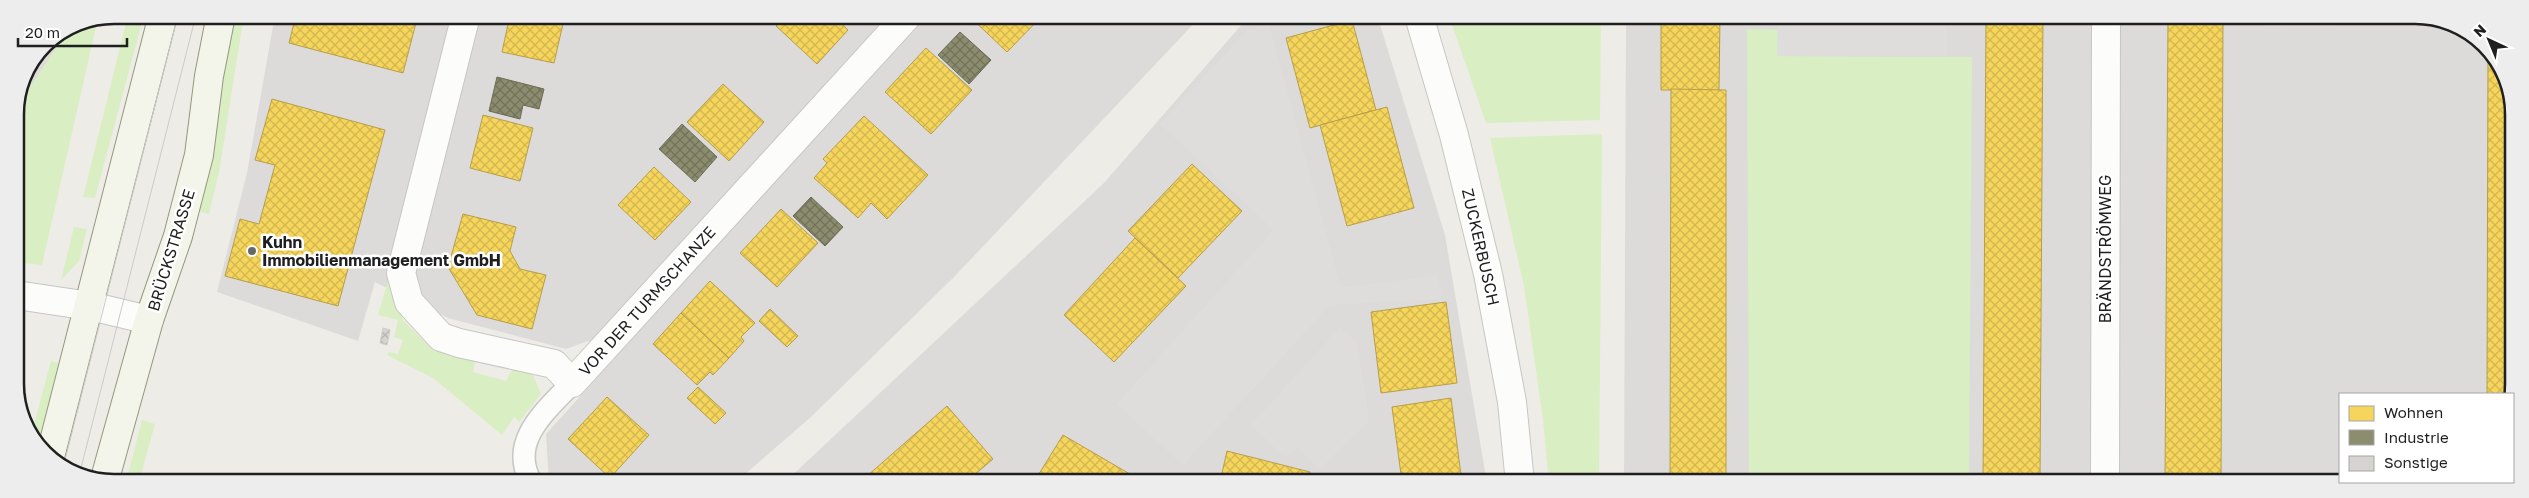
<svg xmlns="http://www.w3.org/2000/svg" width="2529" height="498" viewBox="0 0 2529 498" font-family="'Golos Text',sans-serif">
	<defs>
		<pattern id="homes-cross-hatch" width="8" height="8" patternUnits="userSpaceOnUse" patternTransform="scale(1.25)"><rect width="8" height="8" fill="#f6d55c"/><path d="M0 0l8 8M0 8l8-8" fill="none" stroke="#d2b650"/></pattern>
		<pattern id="industry-cross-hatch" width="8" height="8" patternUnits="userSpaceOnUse" patternTransform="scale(1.25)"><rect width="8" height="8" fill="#8c8c6e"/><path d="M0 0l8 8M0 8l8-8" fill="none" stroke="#72725a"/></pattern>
		<pattern id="building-cross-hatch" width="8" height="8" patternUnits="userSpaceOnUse" patternTransform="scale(1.25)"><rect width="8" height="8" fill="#d6d4d0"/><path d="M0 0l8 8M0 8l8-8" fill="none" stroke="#b7b6b2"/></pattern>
	</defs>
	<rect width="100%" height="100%" fill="#eeece7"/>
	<!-- residential -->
	<g fill="#dddbd9">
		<polygon points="275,15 1202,15 954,277 812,416 736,482 549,482 546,434 613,360 588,341 566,349 448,318 375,282 358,341 217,292 247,173"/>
		<polygon points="1250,15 1377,15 1445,235 1487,483 785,482 1104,183"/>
		<polygon points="1626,16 2428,16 2485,44 2512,94 2513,397 2513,394 2340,394 2340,482 2424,482 2421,483 1624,483"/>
		<polygon points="98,18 15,114 23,76 44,44 76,22"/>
	</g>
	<!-- grass -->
	<g fill="#d9eec3">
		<polygon points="128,15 144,15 95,198 83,197"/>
		<polygon points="234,15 244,15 219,172 209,214 197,211 208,172"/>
		<polygon points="1449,16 1601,16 1600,120 1486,123"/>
		<polygon points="98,18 42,265 16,262 16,108 70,27 76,22"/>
		<polygon points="1747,29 1778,30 1778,56 1972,57 1969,483 1749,483"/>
		<polygon points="1602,134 1599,483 1549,483 1543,420 1524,286 1490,138"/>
		<polygon points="74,227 87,229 79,261 61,280"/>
		<polygon points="388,281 392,282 403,320 426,343 475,362 473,372 506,381 513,368 533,375 541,394 519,422 514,417 502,435 433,378 387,355 389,352 398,354 403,340 394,337 398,320 378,315"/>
		<polygon points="51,361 62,364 40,447 32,432"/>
		<polygon points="142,420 155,424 139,482 126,482"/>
	</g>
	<!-- parking -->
	<g fill="#dedddb">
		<polygon points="1778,16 1947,16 1947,57 1777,56"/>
		<polygon points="2264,16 2428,16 2443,23 2264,27"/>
		<polygon points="1269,25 1341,288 1438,275 1442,299 1330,305 1183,465 1117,404 1274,230 1160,124 1248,30"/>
		<polygon points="1340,327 1357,343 1369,421 1320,469 1297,448 1285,458 1251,425"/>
	</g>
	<!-- homes -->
	<g fill="url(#homes-cross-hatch)" stroke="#b69e4a">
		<polygon points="296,15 418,15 403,73 289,43"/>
		<polygon points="510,15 565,15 554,63 502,52"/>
		<polygon points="786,15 832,15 848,30 817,64 776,26"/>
		<polygon points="968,15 1043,15 1007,52"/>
		<polygon points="1661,16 1720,16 1719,90 1661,90"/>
		<polygon points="1986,16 2043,16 2040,483 1983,483"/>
		<polygon points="2168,16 2223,16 2221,483 2165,483"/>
		<polygon points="1352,20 1376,110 1310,128 1286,38"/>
		<polygon points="926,48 972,90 931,134 885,92"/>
		<polygon points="2488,50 2512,94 2513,397 2513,398 2513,394 2487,394"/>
		<polygon points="723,84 764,122 729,161 687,122"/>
		<polygon points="1671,89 1726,90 1726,483 1670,483"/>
		<polygon points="272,99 385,130 338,306 225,276 240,219 259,224 275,165 255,160"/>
		<polygon points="1387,107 1414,208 1347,226 1320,125"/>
		<polygon points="483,115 533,128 520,181 470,168"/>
		<polygon points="864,116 928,175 887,219 871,203 858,218 814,178 827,163 823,159"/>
		<polygon points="1192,164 1242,211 1178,278 1128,231"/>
		<polygon points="654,167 691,202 655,240 618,205"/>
		<polygon points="781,209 818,243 777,287 740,253"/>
		<polygon points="463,214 516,227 510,251 520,269 546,275 532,329 477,315 448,267"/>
		<polygon points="1135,238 1186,286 1114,362 1064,315"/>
		<polygon points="710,281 755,323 741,337 744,341 729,358 681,313"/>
		<polygon points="1446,302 1457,383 1381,393 1371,312"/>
		<polygon points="770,309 798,336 787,347 759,321"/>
		<polygon points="681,313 729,358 713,375 710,372 697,385 653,344"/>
		<polygon points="698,387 726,413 715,424 687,398"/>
		<polygon points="607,397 649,435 610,478 568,439"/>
		<polygon points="1451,398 1462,483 1402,482 1392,407"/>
		<polygon points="947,406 993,459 966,482 872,482 867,476"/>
		<polygon points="1063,435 1140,480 1139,482 1034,482"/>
		<polygon points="1227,451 1310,472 1307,482 1220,482"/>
	</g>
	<!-- industry -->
	<g fill="url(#industry-cross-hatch)" stroke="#6b6b56">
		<polygon points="960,32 991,60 969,84 938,55"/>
		<polygon points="497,77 544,89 539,109 523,105 520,119 489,111"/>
		<polygon points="682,124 717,157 695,182 659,149"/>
		<polygon points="811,197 843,227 825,246 793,216"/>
	</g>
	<!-- building -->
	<polygon fill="url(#building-cross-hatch)" stroke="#d1cdc8" points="383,328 390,330 387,345 380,343"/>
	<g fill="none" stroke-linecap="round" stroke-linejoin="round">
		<!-- lane casing -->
		<g stroke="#c6c6c3" stroke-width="24">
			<path id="lane" d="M531 482C508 441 546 411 572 383"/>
		</g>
		<!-- street casing -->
		<g stroke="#c6c6c3" stroke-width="30">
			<g id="street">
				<polyline points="466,15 401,273 409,302 441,337 459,343 554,364 572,383 908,15"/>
				<polyline points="1419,16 1454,135 1488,274 1512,402 1520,483"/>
				<polyline points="16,295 90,306 149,320"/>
				<polyline points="2105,483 2106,16"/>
			</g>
		</g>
		<!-- secondary casing -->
		<g stroke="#95987e" stroke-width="30">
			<g id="secondary">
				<polyline points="50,457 163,15"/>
				<polyline points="104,482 149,320 178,236 199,155 209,76 221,15"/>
			</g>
		</g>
		<!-- lane -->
		<use href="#lane" stroke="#fcfcfb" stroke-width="21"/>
		<!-- street -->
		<use href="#street" stroke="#fcfcfb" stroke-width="28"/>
		<!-- secondary -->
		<use href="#secondary" stroke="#f3f4ea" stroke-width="28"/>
		<!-- tram -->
		<g stroke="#cbcbca" stroke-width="1">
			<polyline points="64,464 178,15"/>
			<polyline points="80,472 196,15"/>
		</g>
	</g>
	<!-- markers -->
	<circle fill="#676765" stroke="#fff" stroke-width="2" cx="252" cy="251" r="5"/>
	<g text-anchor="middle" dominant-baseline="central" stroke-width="5" stroke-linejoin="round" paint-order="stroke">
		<!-- poi labels -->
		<g font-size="16" font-weight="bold" fill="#1f1f1f" stroke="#fff" text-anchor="start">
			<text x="262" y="242">Kuhn<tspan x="262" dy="18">Immobilienmanagement GmbH</tspan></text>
		</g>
		<!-- street labels -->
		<g font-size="16" fill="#1f1f1f" stroke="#fff">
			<text transform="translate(1481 247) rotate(77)">ZUCKERBUSCH</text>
			<text transform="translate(2105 249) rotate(-90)">BRÄNDSTRÖMWEG</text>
			<text transform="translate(171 250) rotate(-73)">BRÜCKSTRASSE</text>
			<text transform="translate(647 301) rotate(-48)">VOR DER TURMSCHANZE</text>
		</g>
	</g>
	<!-- crop -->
	<path d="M0 0H2529V498H0ZM114 24H2415A90 90 0 0 1 2505 114V384A90 90 0 0 1 2415 474H114A90 90 0 0 1 24 384V114A90 90 0 0 1 114 24Z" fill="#ededed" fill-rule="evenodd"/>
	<path fill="none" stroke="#1f1f1f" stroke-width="2.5" d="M114 24H2415A90 90 0 0 1 2505 114V384A90 90 0 0 1 2415 474H114A90 90 0 0 1 24 384V114A90 90 0 0 1 114 24Z"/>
	<!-- legend -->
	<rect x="2339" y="393" width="175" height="90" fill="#ffffff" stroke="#a5a5a5"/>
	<rect x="2349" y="406" width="25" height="15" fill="#f6d55c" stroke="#a5a5a5"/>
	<text x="2384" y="418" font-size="15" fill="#1f1f1f">Wohnen</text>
	<rect x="2349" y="430" width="25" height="15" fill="#8c8c6e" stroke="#a5a5a5"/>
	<text x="2384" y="443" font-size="15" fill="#1f1f1f">Industrie</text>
	<rect x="2349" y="456" width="25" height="15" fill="#d6d4d0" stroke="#a5a5a5"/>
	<text x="2384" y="468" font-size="15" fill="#1f1f1f">Sonstige</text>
	<!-- north arrow -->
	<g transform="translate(2489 40) rotate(316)" stroke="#ffffff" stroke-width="4" paint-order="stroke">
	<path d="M0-4L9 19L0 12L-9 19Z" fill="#1f1f1f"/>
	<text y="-8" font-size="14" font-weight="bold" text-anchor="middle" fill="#1f1f1f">N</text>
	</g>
	<!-- scale -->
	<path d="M18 38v8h109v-8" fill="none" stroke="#1f1f1f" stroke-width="2.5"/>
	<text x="25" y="38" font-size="15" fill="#1f1f1f" stroke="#ffffff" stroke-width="4" paint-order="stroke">20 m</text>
</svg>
